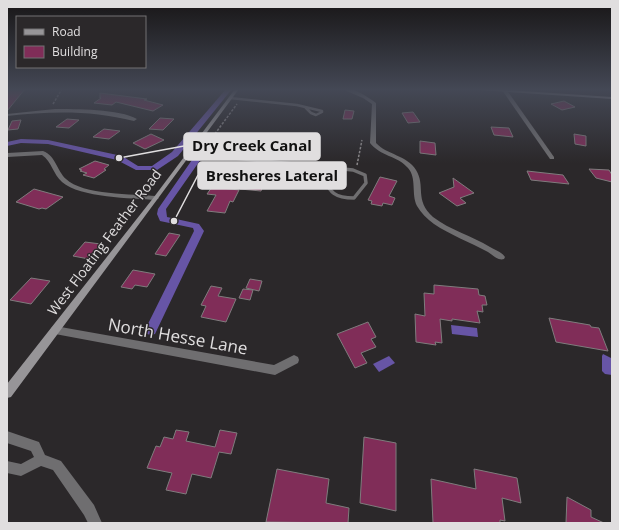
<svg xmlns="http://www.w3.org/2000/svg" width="619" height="530" viewBox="0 0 619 530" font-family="'Open Sans',sans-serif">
	<rect width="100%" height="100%" fill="#2b282a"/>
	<!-- water -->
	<g fill="#6755a6">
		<polygon points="451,325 477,328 478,337 452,334"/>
		<polygon points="603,354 611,358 612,375 605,374 602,371 602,356"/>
		<polygon points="389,356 395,363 379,372 373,364"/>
	</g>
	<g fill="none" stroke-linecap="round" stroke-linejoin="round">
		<!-- canal -->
		<g fill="#6755a6" fill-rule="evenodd">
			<polygon points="226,89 232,89 178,156 157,170 136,170 117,160 48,144 21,143 7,146 7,142 21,139 48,140 122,156 138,166 152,166 172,152"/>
			<polygon points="194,157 197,157 201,159 166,209 167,217 199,224 204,231 155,334 151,335 147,334 145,330 194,231 193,228 160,221 157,214 158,209"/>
		</g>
	</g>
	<!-- building -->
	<g fill="#802d58" stroke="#7f7c7d">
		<polygon points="7,89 25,89 7,111"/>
		<polygon points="100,93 147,99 144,100 163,105 153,111 116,102 112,105 94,103 101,98 100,98"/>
		<polygon points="564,101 575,107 562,110 551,104"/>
		<polygon points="345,110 354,111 352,119 343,119"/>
		<polygon points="413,112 420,122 408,123 402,113"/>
		<polygon points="160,118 174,119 163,130 149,129"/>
		<polygon points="67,119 79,120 69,128 56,127"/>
		<polygon points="21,120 18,129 8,130 12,121"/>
		<polygon points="491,127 509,128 513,137 494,135"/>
		<polygon points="104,129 120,131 109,139 93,137"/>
		<polygon points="151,134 164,140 145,149 133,143"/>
		<polygon points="574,134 586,136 586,146 575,144"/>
		<polygon points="420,141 435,143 436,155 420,153"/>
		<polygon points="95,161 109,165 104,169 106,170 94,178 83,175 87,173 80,171 82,170 79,169"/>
		<polygon points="589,169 609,170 612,175 612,182 596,178"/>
		<polygon points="253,170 262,171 258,180 265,181 261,191 240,189 247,176 250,176"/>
		<polygon points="527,171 563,175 569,184 531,180"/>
		<polygon points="380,177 397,181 389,196 395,198 392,205 383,203 382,206 371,204 372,201 368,200"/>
		<polygon points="453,178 474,193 460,198 466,203 457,206 439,193 454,187"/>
		<polygon points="212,187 239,190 233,202 230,201 225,213 207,211 216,195 207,194"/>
		<polygon points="34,189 63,197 46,209 42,208 39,209 16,202"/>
		<polygon points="169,233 180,235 166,256 155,254"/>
		<polygon points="85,242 101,244 89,259 73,256"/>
		<polygon points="133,270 155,274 147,287 135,285 132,289 121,287"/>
		<polygon points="31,278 50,281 31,304 10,300"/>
		<polygon points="250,279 262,281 259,291 246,288"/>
		<polygon points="434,285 478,289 479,295 485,296 487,305 482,305 483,312 477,311 480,323 452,319 452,321 440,319 442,343 435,342 436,345 416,342 415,314 425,316 424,293 434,294"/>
		<polygon points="211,286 222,288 218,296 236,299 226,322 201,317 206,306 201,305"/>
		<polygon points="243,289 253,290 250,300 239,298"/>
		<polygon points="549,318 590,325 591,327 599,328 608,351 556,342"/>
		<polygon points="368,322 376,337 371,339 376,347 361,353 367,363 355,368 337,334"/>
		<polygon points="176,430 189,432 186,441 215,447 220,430 237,433 231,454 219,452 211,478 192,474 186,494 166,490 172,473 147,468 156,446 160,447 164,437 173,439"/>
		<polygon points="364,437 396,443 396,511 360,503"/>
		<polygon points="277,469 329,479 326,503 349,508 348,523 266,522"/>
		<polygon points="474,469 517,478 521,503 502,498 505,521 500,520 500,523 433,523 431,479 476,489"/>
		<polygon points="567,497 591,510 591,517 604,523 566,523"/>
	</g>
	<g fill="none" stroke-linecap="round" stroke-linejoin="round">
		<!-- path -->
		<g stroke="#8c898b" stroke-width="1.5" stroke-dasharray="2.5 1.5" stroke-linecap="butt">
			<polyline points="53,104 62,89"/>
			<polyline points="203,150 237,104"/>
			<polyline points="357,165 362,140"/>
		</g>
		<!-- lane-far1 -->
		<g stroke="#6f6e70" stroke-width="2.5">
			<polyline points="230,98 297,105 322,111 322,112 316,115 311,113 305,107"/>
			<polyline points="188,154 234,158"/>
		</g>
		<!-- lane -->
		<path stroke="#6f6e70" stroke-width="3.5" d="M224 157 353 170 365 175 366 183 354 198C326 198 330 185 316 167"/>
		<!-- street -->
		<g fill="#6f6e70" fill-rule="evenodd">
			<path d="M342 89C353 87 367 96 376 103V143C387 155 407 155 416 170 426 186 414 200 433 217 450 230 472 236 490 247 495 250 502 252 505 257L504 259C498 261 493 255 488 252 470 242 450 235 434 224 427 219 421 213 417 206 411 194 417 178 408 168 398 156 380 156 370 143L372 104 363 98Z"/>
			<polygon points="502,89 506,89 554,157 554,159 550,159 502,90"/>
			<path d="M55 109C75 109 120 109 137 119L134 121C92 110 50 111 7 116V114Z"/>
			<path d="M43 151C56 156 57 171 66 179 82 195 134 194 156 196L159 198 156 200C132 198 80 198 62 182 53 174 52 162 42 155L7 157V153Z"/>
			<polygon points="55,326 274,365 294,355 298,357 299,360 298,363 275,375 55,334 52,333 50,330 52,327"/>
			<polygon points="7,431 39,442 45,455 61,461 94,505 102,523 88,523 84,515 53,470 41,466 21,476 7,473 7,461 21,464 34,457 31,451 7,443"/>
		</g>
		<!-- secondary -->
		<g fill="#979598" fill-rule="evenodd">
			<polygon points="235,89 239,89 11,397 7,398 7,384 154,197"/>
			<polygon points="478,89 492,89 612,97 612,99 480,90"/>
		</g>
	</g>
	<!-- sky -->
	<linearGradient id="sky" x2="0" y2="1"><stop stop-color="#181617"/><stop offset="0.55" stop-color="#444855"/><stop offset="1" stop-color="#444855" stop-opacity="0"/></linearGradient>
	<rect width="619" height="163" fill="url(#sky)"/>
	<g text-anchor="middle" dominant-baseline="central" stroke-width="3" stroke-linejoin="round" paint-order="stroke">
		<!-- street labels -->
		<g font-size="14" fill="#e0dedf" stroke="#2b282a">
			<text transform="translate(104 242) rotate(-53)">West Floating Feather Road</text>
		</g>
		<!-- near-street labels -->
		<g font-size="17" fill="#e0dedf" stroke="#2b282a">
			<text transform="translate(178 336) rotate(10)">North Hesse Lane</text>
		</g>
	</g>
	<!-- callouts -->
	<path fill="none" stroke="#e0dedf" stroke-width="1.5" d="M119 158L184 146M174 221L198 175"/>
	<g fill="#e0dedf" stroke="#2b282a" stroke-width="1.5">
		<circle cx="119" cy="158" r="4"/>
		<circle cx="174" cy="221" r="4"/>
	</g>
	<g fill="#e0dedf" stroke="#e0dedf" stroke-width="1.5">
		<rect x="184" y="133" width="136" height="27" rx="4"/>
		<rect x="198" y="162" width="148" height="27" rx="4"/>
	</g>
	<g font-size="15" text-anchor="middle" font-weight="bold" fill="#111">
		<text x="252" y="151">Dry Creek Canal</text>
		<text x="272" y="181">Bresheres Lateral</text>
	</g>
	<!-- border -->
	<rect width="619" height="530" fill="none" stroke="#e0dedf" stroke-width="16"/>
	<!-- legend -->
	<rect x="16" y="16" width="130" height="52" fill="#2b282a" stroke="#737172"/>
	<rect x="24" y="29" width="20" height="6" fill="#979598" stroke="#737172"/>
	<text x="52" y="36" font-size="12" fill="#e0dedf">Road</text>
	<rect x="24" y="46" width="20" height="12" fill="#802d58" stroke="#737172"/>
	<text x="52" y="56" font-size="12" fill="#e0dedf">Building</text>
</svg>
